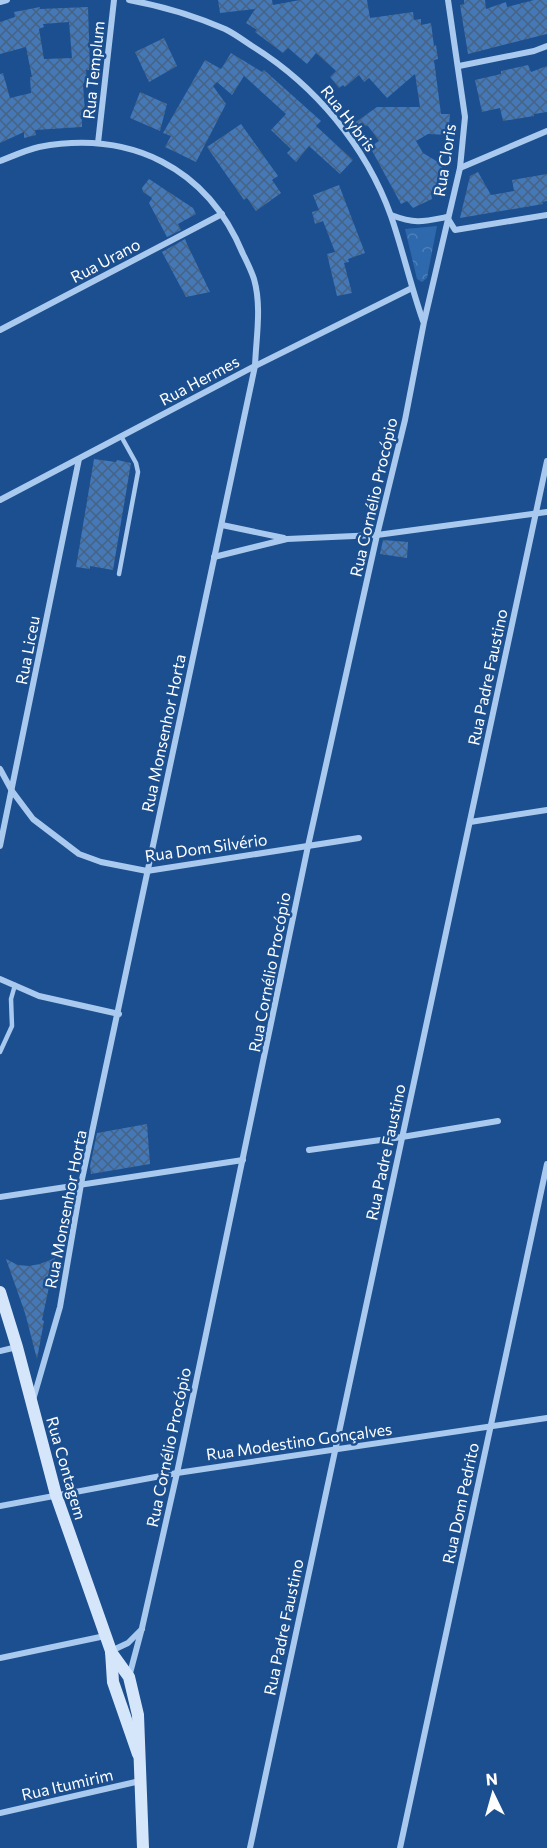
<svg xmlns="http://www.w3.org/2000/svg" width="547" height="1848" viewBox="0 0 547 1848" font-family="Commissioner,sans-serif">
	<defs>
		<pattern id="forest-crowns" width="20" height="18" patternUnits="userSpaceOnUse" patternTransform="scale(1.5)"><rect width="20" height="18" fill="#2e69ad"/><path d="M2 6a3 3 0 1 1 6 0M12 15a3 3 0 1 1 6 0" fill="none" stroke="#4d80b9"/></pattern>
		<pattern id="building-cross-hatch" width="8" height="8" patternUnits="userSpaceOnUse" patternTransform="scale(1.5)"><rect width="8" height="8" fill="#4478b7"/><path d="M0 0l8 8M0 8l8-8" fill="none" stroke="#486282"/></pattern>
	</defs>
	<rect width="100%" height="100%" fill="#1b4f8f"/>
	<!-- forest -->
	<polygon fill="url(#forest-crowns)" points="437,226 427,278 422,282 417,279 405,229"/>
	<!-- building -->
	<g fill="url(#building-cross-hatch)" fill-rule="evenodd">
		<polygon points="218,0 272,0 273,5 300,0 367,0 370,18 413,12 414,20 421,19 421,25 431,23 434,46 436,45 438,59 434,60 441,114 450,114 448,135 428,134 416,141 423,153 443,165 438,188 431,192 432,199 413,208 407,201 401,204 370,147 379,141 368,126 353,124 377,107 420,107 415,74 387,98 369,78 364,82 359,75 345,87 343,85 339,88 330,77 336,71 316,53 307,64 288,48 283,53 255,32 257,30 246,23 255,9 220,13"/>
		<polygon points="464,0 485,0 486,9 506,2 507,7 534,0 547,0 547,34 468,54 460,5 464,4"/>
		<path d="M40 7V9L88 7 90 70H86L87 80 83 84 85 113 82 114V127L35 130 36 135 24 138V132L0 143V74L3 73 10 98 31 93 30 77H32L26 47 0 54V22L15 17 14 12ZM69 22 72 58 44 59 39 29 44 27 43 24Z"/>
		<polygon points="164,38 177,66 149,82 135,52"/>
		<polygon points="231,53 262,72 264,70 321,121 316,126 353,160 340,174 309,146 296,162 287,153 291,149 271,130 286,114 244,76 232,95 217,82 213,86 226,104 196,162 165,147 171,136 163,133 205,60 221,69"/>
		<polygon points="528,65 531,72 547,66 547,112 534,114 534,116 503,121 500,108 482,112 475,80 501,74 501,71"/>
		<polygon points="140,92 167,104 160,131 130,118"/>
		<polygon points="241,124 278,176 272,180 281,193 256,211 247,198 244,200 207,147"/>
		<polygon points="478,172 491,195 514,191 512,180 547,174 547,201 542,202 543,204 460,218 470,176"/>
		<polygon points="149,179 193,208 196,214 178,224 181,230 167,237 149,203 152,198 143,192 142,188"/>
		<polygon points="339,185 365,253 348,259 349,262 344,263 352,293 337,296 327,254 335,252 323,221 315,224 312,212 319,210 313,195"/>
		<polygon points="185,239 187,244 210,292 186,297 162,252"/>
		<polygon points="94,459 116,462 117,460 131,463 113,570 90,566 90,569 76,567"/>
		<polygon points="383,540 408,542 407,558 380,554"/>
		<polygon points="147,1124 150,1164 91,1174 90,1166 97,1133"/>
		<polygon points="55,1258 42,1320 44,1321 37,1359 25,1313 6,1259 18,1265 29,1266 40,1264"/>
	</g>
	<g fill="none" stroke-linecap="round" stroke-linejoin="round">
		<!-- lane -->
		<g stroke="#a9c9ee" stroke-width="4.5">
			<polyline points="119,574 138,472 136,463 121,436"/>
			<polyline points="0,1052 12,1026 11,999 15,985"/>
		</g>
		<!-- street -->
		<g stroke="#a9c9ee" stroke-width="6">
			<path d="M129 0C162 6 195 16 225 29 235 34 243 40 252 46 315 85 366 146 391 216 403 251 411 287 423 321"/>
			<polyline points="0,2 7,0"/>
			<polyline points="459,66 534,51 547,46"/>
			<polyline points="98,143 114,0"/>
			<path d="M0 161C13 156 26 150 39 147 130 130 207 167 243 254 247 262 251 270 254 279 262 307 256 338 255 366L81 1184 60 1307 33 1400"/>
			<polyline points="460,168 547,131"/>
			<path d="M391 215C415 224 422 222 447 217L455 230 547 215"/>
			<polyline points="0,330 222,214"/>
			<polyline points="0,500 255,366 412,288"/>
			<polyline points="222,525 284,538"/>
			<polyline points="214,557 287,539 377,535 547,512"/>
			<polyline points="0,769 12,791 33,819 79,854 101,862 147,871 359,838"/>
			<polyline points="470,822 547,810"/>
			<polyline points="0,846 79,459"/>
			<polyline points="0,979 39,996 119,1014"/>
			<polyline points="309,1150 402,1137 498,1121"/>
			<polyline points="0,1197 243,1160"/>
			<polyline points="0,1351 17,1347"/>
			<polyline points="0,1506 177,1473 547,1418"/>
			<polyline points="111,1651 128,1643 142,1629"/>
			<polyline points="0,1658 105,1636"/>
			<polyline points="129,1677 142,1628 177,1473 308,846 377,535 405,420 424,322 460,168 465,117 448,0"/>
			<polyline points="0,1813 140,1781"/>
			<polyline points="250,1848 547,461"/>
			<polyline points="400,1848 547,1164"/>
		</g>
		<!-- secondary -->
		<g stroke="#d6e6fa" stroke-width="12">
			<polyline points="0,1292 17,1347 56,1495 111,1651 113,1682 138,1754"/>
			<polyline points="111,1652 129,1677 138,1715 143,1848"/>
		</g>
	</g>
	<g text-anchor="middle" dominant-baseline="central" stroke-width="5" stroke-linejoin="round" paint-order="stroke">
		<!-- street labels -->
		<g font-size="16" fill="#fff" stroke="#1b4f8f">
			<text transform="translate(93 70) rotate(-84)">Rua Templum</text>
			<text transform="translate(349 118) rotate(52)">Rua Hybris</text>
			<text transform="translate(444 160) rotate(-81)">Rua Cloris</text>
			<text transform="translate(105 260) rotate(-28)">Rua Urano</text>
			<text transform="translate(199 380) rotate(-28)">Rua Hermes</text>
			<text transform="translate(373 497) rotate(-77)">Rua Cornélio Procópio</text>
			<text transform="translate(27 650) rotate(-79)">Rua Liceu</text>
			<text transform="translate(487 677) rotate(-78)">Rua Padre Faustino</text>
			<text transform="translate(163 733) rotate(-78)">Rua Monsenhor Horta</text>
			<text transform="translate(206 847) rotate(-8)">Rua Dom Silvério</text>
			<text transform="translate(269 972) rotate(-79)">Rua Cornélio Procópio</text>
			<text transform="translate(385 1152) rotate(-78)">Rua Padre Faustino</text>
			<text transform="translate(65 1209) rotate(-79)">Rua Monsenhor Horta</text>
			<text transform="translate(299 1441) rotate(-8)">Rua Modestino Gonçalves</text>
			<text transform="translate(168 1447) rotate(-78)">Rua Cornélio Procópio</text>
			<text transform="translate(67 1468) rotate(74)">Rua Contagem</text>
			<text transform="translate(460 1503) rotate(-78)">Rua Dom Pedrito</text>
			<text transform="translate(283 1627) rotate(-78)">Rua Padre Faustino</text>
			<text transform="translate(67 1784) rotate(-13)">Rua Itumirim</text>
		</g>
	</g>
	<!-- north arrow -->
	<g transform="translate(493 1794) rotate(355)" stroke="#1b4f8f" stroke-width="4.5" paint-order="stroke">
	<path d="M0-4.5L10 22L0 15L-10 22Z" fill="#ffffff"/>
	<text y="-9" font-size="16" font-weight="bold" text-anchor="middle" fill="#ffffff">N</text>
	</g>
</svg>
